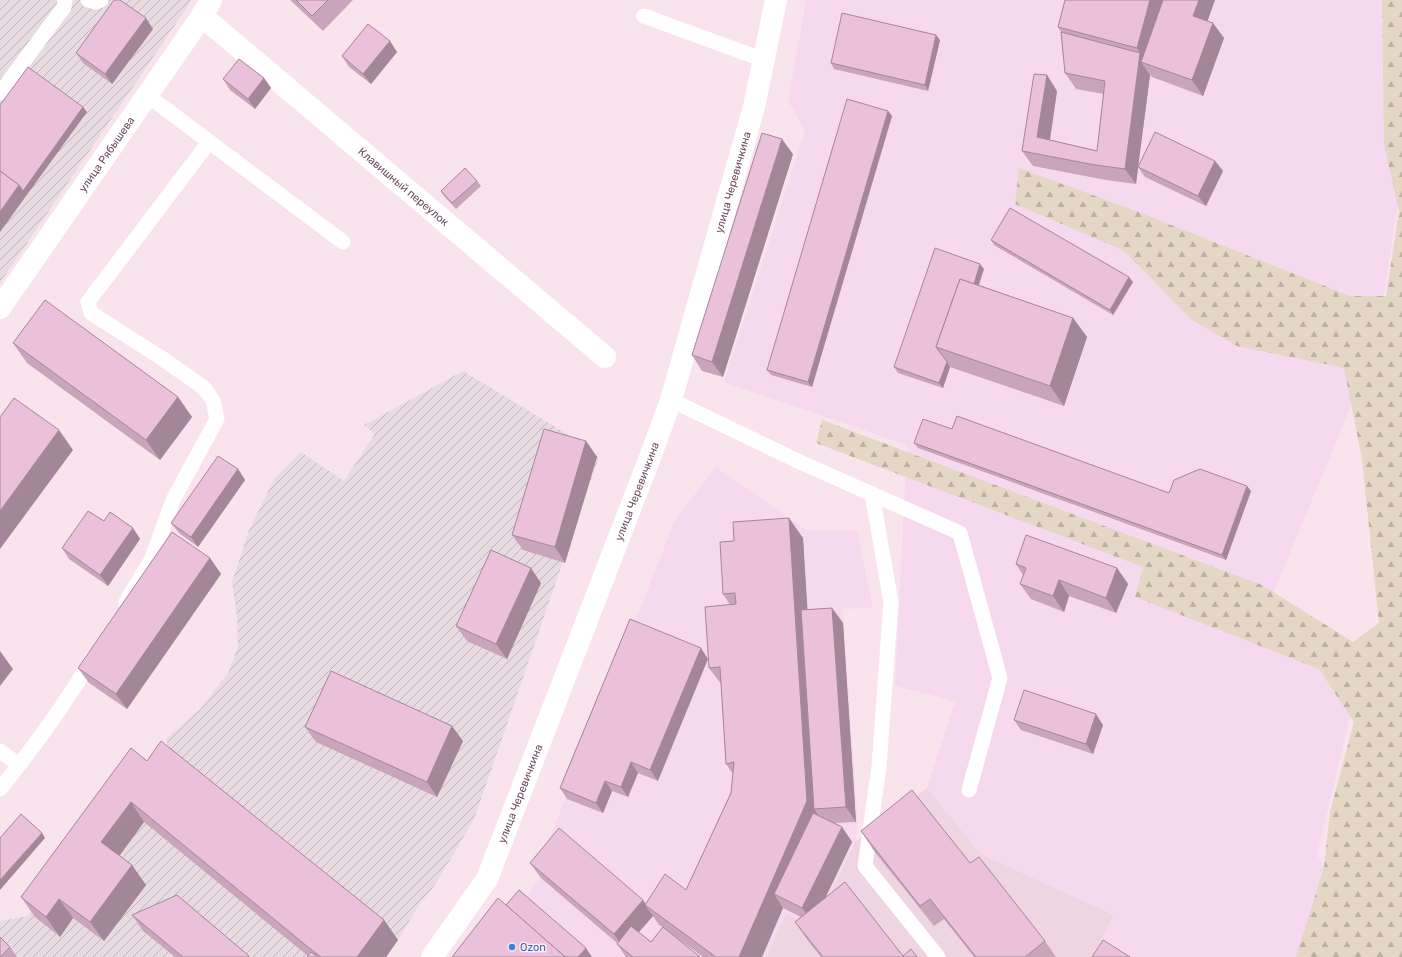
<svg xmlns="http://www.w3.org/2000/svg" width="1402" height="957" viewBox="0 0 1402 957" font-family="Rubik,sans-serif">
	<defs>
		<pattern id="industrial-furrows" width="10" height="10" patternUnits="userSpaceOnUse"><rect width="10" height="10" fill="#e7dbe1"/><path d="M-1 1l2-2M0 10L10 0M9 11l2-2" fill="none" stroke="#bfb4ba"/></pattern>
		<pattern id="forest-firs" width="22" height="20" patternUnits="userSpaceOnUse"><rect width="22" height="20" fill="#e4d7c5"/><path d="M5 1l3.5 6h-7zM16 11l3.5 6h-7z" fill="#bdb1a4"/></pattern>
	</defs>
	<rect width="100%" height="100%" fill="#f9e4ed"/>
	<!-- residential -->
	<polygon fill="#efd4e1" points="927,788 981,854 1114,915 1092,957 766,957 786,913 814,927 855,842"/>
	<!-- commercial -->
	<g fill="#f7d9ef">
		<polygon points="806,0 1385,0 1400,191 1376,346 1263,618 1317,657 1353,704 1317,855 1386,957 1092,957 1114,915 981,854 927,788 955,702 939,697 895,686 907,445 724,382 805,130 788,101"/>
		<polygon points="716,467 806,530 857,531 873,608 843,609 858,823 855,842 814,927 786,914 766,957 481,957 553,861 543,855 675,520"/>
	</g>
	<!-- industrial -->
	<g fill="url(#industrial-furrows)">
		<polygon points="0,0 192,0 0,283"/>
		<polygon points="463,371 577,440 575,449 599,457 475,817 437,882 419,905 398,940 386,957 0,957 0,921 28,916 141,764 170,757 166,739 200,709 228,673 238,647 237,617 232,582 249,530 274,479 301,452 344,481 375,434 364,425"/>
	</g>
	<!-- forest -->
	<polygon fill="url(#forest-firs)" points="1382,0 1402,0 1402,957 1296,957 1324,867 1330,812 1354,722 1319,669 1135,597 1143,567 816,443 822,420 1262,585 1353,642 1379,623 1362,459 1344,368 1237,346 1192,320 1123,250 1015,204 1019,168 1136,211 1350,296 1386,296 1399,211 1384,145"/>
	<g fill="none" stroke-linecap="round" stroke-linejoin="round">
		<!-- lane -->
		<g stroke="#fff" stroke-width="15">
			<polyline points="88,0 96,2 101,0"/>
			<polyline points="644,16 764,60"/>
			<polyline points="0,93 64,7 65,0"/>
			<polyline points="147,95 343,242"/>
			<polyline points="671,400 802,463 960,533 1000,678 969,790"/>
			<polyline points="872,494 891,602 879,767 865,866 938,957"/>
			<polyline points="126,602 152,558 173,500 217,419 213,400 203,387 160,357 91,313 88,302 209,142"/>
			<polyline points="0,751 19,765"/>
			<path d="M0 789C34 747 66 703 93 657"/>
		</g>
		<!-- street -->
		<g stroke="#fff" stroke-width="22">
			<path id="s1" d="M202 16 605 357"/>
			<path id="s2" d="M0 308 202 16 211 0"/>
		</g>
		<!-- secondary -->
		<path stroke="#fff" stroke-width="22" id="s3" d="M432 957 487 879 649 460 671 400 754 107 776 0"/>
	</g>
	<!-- wall -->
	<g fill="#c9a5bb" fill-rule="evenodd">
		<polygon points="290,0 353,0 323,31"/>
		<polygon points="1208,21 1224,38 1203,96 1152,77 1150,75 1138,166 1215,161 1223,171 1206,206 1145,177 1138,167 1136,184 1106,180 1033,166 1022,151 1057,91 1050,140 1097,151 1104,94 1076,89 1065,73 1061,32 1058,27"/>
		<polygon points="153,29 112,84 83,63 76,53"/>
		<polygon points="940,40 928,91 834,69 831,63"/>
		<polygon points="397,52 371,84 349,67 342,56"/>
		<polygon points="264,78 271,88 255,109 230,90 223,79"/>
		<polygon points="888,111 892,116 812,387 771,375 767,370"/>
		<polygon points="793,154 723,377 702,371 692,355"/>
		<polygon points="477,181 481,186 456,209 444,196 441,191"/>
		<polygon points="991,240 1133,282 1113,315 994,245"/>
		<polygon points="984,269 979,285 1073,318 1087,337 1064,406 950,367 943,388 898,373 894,367"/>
		<polygon points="13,343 178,397 192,417 160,460 27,363"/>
		<polygon points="952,429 1169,493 1251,491 1226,560 918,448 914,443"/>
		<polygon points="586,441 597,457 565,563 523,550 512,535"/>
		<polygon points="238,469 245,480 198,547 179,533 171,523"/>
		<polygon points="104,521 133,528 140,539 108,586 69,559 62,548"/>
		<path d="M803 538 807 610 832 608 843 623 856 822 835 823 842 827 852 842 826 897 903 956 917 957H821L809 942 795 922 801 917 783 908 762 957H703L666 930 700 957H626L617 944V943L541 878 530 863 646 904 686 890 731 793 733 774 726 764 721 684 709 668 730 605 723 594ZM653 916 659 925 663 927 651 942 639 932Z"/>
		<polygon points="210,558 221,574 127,709 89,683 78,668"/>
		<polygon points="1016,564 1117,568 1128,584 1116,613 1069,596 1064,612 1031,599 1020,584 1023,575"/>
		<polygon points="541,583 507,659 467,641 456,626"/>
		<polygon points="630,619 658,781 638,773 628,797 612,791 603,813 567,799 560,788"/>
		<polygon points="1014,720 1103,725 1093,754 1021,730"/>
		<polygon points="305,727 463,741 437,797 316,742"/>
		<polygon points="147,761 384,920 398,940 386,957 307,957 308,956 144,822 119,856 146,885 104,941 73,918 60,937 35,917 21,897"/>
		<polygon points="861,831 970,863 1045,941 1056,957 974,957 944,919 934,926 874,851"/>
		<polygon points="132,915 249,956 249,957 175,957 143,931"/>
		<polygon points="10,947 17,957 0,957"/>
	</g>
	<!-- shaded-wall -->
	<g fill="#a48699">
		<polygon points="1150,0 1170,0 1141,62 1150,75 1136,184 1125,169 1140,53 1137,48"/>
		<polygon points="1199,0 1215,0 1204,31 1193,16"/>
		<polygon points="146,18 153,29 112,84 105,74"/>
		<polygon points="1213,23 1224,38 1203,96 1192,80"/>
		<polygon points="936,35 940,40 928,91 925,85"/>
		<polygon points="390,41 397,52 371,84 363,74"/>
		<polygon points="1047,75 1057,91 1048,152 1037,137"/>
		<polygon points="264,78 271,88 255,109 248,99"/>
		<polygon points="83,107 87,112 0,232 0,212 19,185"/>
		<polygon points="888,111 892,116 812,387 808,382"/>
		<polygon points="782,139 793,154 723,377 712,362"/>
		<polygon points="1215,161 1223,171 1206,206 1198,196"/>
		<polygon points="980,264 984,269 955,354 950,352"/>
		<polygon points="1129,277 1133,282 1113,315 1110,310"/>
		<polygon points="1073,318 1087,337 1064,406 1050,386"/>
		<polygon points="947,362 950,367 943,388 939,383"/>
		<polygon points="178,397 192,417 160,460 146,440"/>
		<polygon points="59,430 73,450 0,549 0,511"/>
		<polygon points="586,441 597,457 565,563 555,547"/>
		<polygon points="238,469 245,480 198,547 191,537"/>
		<polygon points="1247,486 1251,491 1226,560 1222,555"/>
		<polygon points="789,518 803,538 820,808 814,809 821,819 774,894 783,908 762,957 739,957"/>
		<polygon points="133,528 140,539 108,586 100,575"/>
		<polygon points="210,558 221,574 127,709 116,694"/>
		<polygon points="531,568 541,583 507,659 496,644"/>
		<polygon points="1117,568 1128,584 1116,613 1106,598"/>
		<polygon points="1059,580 1069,596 1064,612 1053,596"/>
		<polygon points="832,608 843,623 856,822 846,807"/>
		<polygon points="701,648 708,659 658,781 650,770"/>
		<polygon points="0,651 13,669 0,686"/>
		<polygon points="1096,714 1103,725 1093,754 1086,744"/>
		<polygon points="452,726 463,741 437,797 427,782"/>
		<polygon points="631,762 638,773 628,797 621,787"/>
		<polygon points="605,781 612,791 603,813 596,803"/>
		<polygon points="131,802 144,822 115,862 101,842"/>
		<polygon points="842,827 852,842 813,923 802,908"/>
		<polygon points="42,833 45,838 0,890 0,880"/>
		<polygon points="132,865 146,885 104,941 90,922"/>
		<polygon points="59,899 73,918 60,937 46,917"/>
		<polygon points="643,900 648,907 645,905 653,916 624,949 614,934"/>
		<polygon points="384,920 398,940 386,957 357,957"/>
		<polygon points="586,948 592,957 578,957"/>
	</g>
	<!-- building -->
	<g fill="#eac0da" stroke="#a48699">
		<polygon points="114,0 120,0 146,18 105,74 76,53"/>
		<polygon points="296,0 328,0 312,16"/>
		<polygon points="1065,0 1150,0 1137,48 1058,27"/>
		<polygon points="1163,0 1199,0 1193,16 1213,23 1192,80 1141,62"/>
		<polygon points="842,13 936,35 925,85 831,63"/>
		<polygon points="368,24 390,41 363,74 342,56"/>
		<polygon points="1061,32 1140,53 1125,169 1095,165 1022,151 1034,74 1047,75 1037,137 1097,151 1105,81 1065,73"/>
		<polygon points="239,59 264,78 248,99 223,79"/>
		<polygon points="28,67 83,107 23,191 19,185 0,171 0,105"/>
		<polygon points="847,99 888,111 808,382 767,370"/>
		<polygon points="1155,132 1215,161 1198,196 1138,167"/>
		<polygon points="762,133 782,139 712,362 692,355"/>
		<polygon points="465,168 477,181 452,203 441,191"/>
		<polygon points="0,171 19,185 0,212"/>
		<polygon points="1010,208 1129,277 1110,310 991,240"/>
		<polygon points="935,248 980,264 974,284 960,279 936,347 947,362 939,383 894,367"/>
		<polygon points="960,279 1073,318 1050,386 936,347"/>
		<polygon points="45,300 178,397 146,440 13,343"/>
		<polygon points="14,398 59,430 0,511 0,417"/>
		<polygon points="957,416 1169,493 1174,480 1200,469 1247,486 1222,555 914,443 923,419 952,429"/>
		<polygon points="544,429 586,441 555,547 512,535"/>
		<polygon points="218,456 238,469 191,537 171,523"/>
		<polygon points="88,511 104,521 110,512 133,528 100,575 62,548"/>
		<polygon points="789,518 807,801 739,957 716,957 645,905 665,874 686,890 731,793 734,762 726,764 720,667 709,668 705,607 736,604 735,593 723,594 720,542 734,541 733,522"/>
		<polygon points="172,532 210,558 116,694 78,668"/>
		<polygon points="1026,535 1117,568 1106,598 1059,580 1053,596 1020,584 1026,568 1016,564"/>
		<polygon points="491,550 531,568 496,644 456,626"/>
		<polygon points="832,608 846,807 814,809 801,610"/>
		<polygon points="630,619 701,648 650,770 631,762 621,787 605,781 596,803 560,788"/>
		<polygon points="331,671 452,726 427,782 305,727"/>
		<polygon points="1024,690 1096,714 1086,744 1014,720"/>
		<polygon points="161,741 384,920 357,957 321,957 308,947 131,802 101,842 132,865 90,922 59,899 46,917 21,897 131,748 147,761"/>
		<polygon points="912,790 970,863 979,857 1045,941 1025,957 976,957 930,899 920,906 861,831"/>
		<polygon points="813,813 842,827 802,908 774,894"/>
		<polygon points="21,814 42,833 0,880 0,838"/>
		<polygon points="559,828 643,900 614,934 530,863"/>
		<polygon points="845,882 903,956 911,949 917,957 823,957 795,922"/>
		<polygon points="519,890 586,948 578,957 567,957 564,956 506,905"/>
		<polygon points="177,895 249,956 248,957 183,957 132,915"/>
		<polygon points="498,898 564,956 567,957 452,957"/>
		<polygon points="631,926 651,942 663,927 700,957 633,957 617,944"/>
		<polygon points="0,937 10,947 0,957"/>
		<polygon points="1103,940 1130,957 1092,957"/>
		<polygon points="311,952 318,957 307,957"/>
	</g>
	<!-- markers -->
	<circle fill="#3f7fe0" stroke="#fceaf1" stroke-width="1.5" cx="512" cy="947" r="4"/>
	<g text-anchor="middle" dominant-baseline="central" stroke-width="3" stroke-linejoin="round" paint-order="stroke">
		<!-- street labels -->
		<g font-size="11" fill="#6d4d63" stroke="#fceaf1">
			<text stroke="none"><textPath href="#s2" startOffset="187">улица Рябышева</textPath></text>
			<text stroke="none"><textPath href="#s3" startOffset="835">улица Черевичкина</textPath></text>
			<text stroke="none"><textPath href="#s1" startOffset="264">Клавишный переулок</textPath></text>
			<text stroke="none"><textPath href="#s3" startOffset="511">улица Черевичкина</textPath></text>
			<text stroke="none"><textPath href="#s3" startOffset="187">улица Черевичкина</textPath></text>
		</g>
		<!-- shop labels -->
		<g font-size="11" fill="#366cbe" stroke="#fceaf1" text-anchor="start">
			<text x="520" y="947">Ozon</text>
		</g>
	</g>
</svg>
